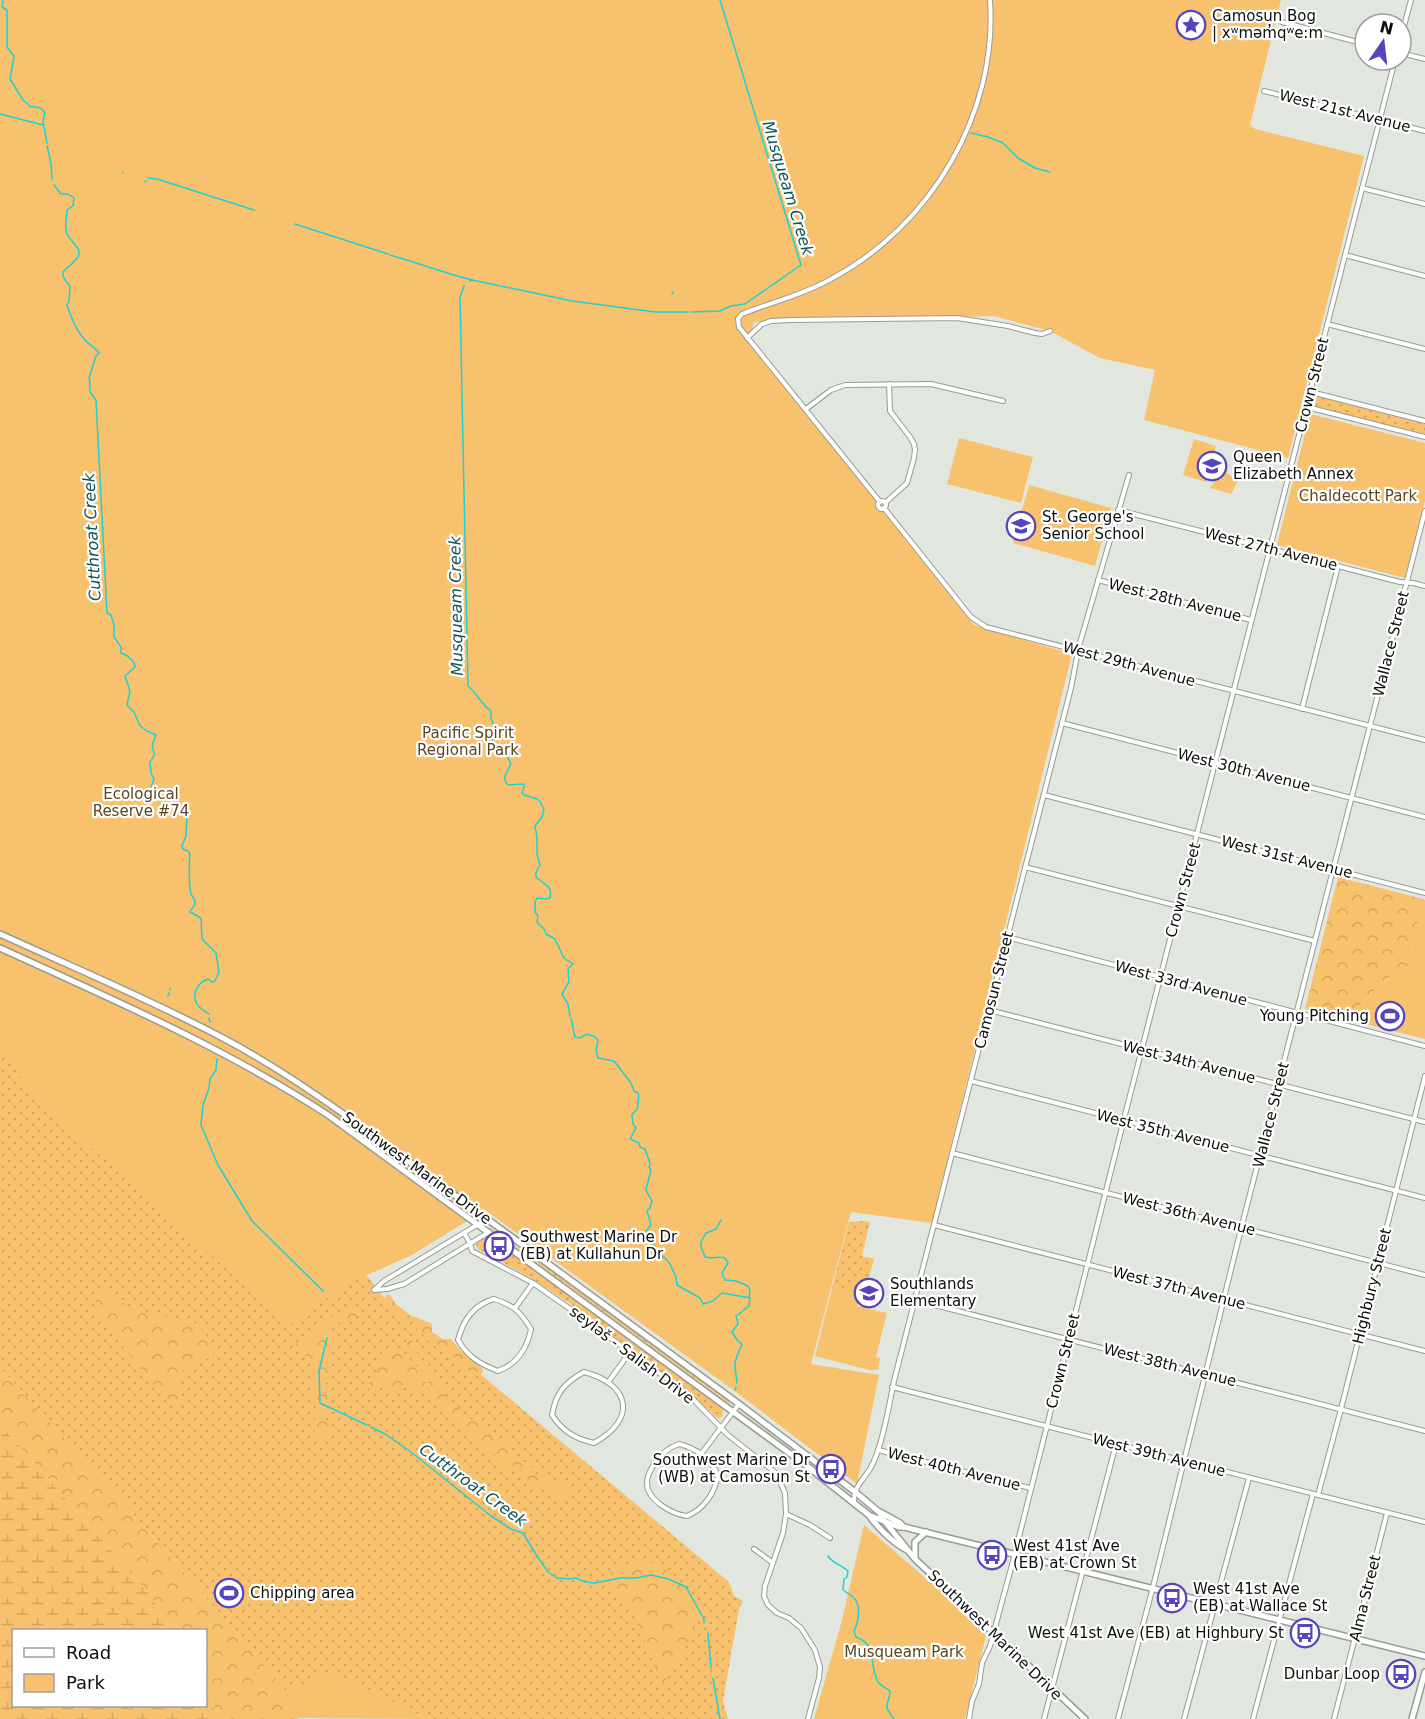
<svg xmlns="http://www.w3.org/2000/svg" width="1425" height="1719" viewBox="0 0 1425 1719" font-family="'DejaVu Sans',sans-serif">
	<defs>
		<pattern id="grass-dots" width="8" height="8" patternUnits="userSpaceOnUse" patternTransform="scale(1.5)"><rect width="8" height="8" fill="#f8c16d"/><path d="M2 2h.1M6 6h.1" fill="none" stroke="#d3a55d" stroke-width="1.8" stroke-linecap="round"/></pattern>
		<pattern id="forest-crowns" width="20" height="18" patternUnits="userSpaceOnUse" patternTransform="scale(1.5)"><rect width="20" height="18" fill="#f8c16d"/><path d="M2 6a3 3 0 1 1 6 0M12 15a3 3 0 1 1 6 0" fill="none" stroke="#d3a55d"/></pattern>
		<pattern id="wetland-marsh" width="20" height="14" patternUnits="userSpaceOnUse" patternTransform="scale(1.5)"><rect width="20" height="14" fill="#f8c16d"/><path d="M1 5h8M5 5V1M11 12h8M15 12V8" fill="none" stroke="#d3a55d"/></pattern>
	</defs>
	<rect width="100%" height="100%" fill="#e1e7de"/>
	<!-- grass -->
	<g fill="url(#grass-dots)">
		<polygon points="1317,396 1425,424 1425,435 1315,406"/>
		<polygon points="0,1042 368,1277 386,1300 436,1337 729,1582 734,1596 743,1601 739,1609 723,1701 728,1719 429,1719 329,1671 287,1692 117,1495 0,1368"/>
		<polygon points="862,1221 870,1222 862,1256 874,1259 864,1296 832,1288 849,1222"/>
		<polygon points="490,1227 516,1247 535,1257 726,1397 730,1404 489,1228"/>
		<polygon points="483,1237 490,1238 723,1409 723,1416 719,1418 716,1417 684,1388 569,1303 531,1278 480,1250 477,1248 476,1243"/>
	</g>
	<!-- forest -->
	<g fill="url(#forest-crowns)">
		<polygon points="1338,877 1423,899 1408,966 1383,981 1355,1011 1305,1009"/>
		<path d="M96 1291 106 1292 137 1311 199 1324 216 1351C213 1353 211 1356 208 1358 197 1365 181 1363 179 1382 178 1392 182 1395 179 1407L165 1399 96 1313Z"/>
		<path d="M386 1295H390L395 1303 410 1315 432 1324V1332L443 1339H450L453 1341 459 1349 483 1369 482 1374 473 1375 449 1353C436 1351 424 1335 414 1326L413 1322 393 1313 389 1305 384 1303Z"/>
		<polygon points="348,1307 355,1307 357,1313 356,1316 333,1325 332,1328 337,1342 334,1347 328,1347 331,1357 329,1360 332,1365 328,1372 332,1381 328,1383 324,1382 324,1384 330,1392 327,1399 329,1403 322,1416 322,1418 330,1425 327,1434 328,1438 325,1441 321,1441 312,1427 312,1421 315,1419 316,1404 311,1392 314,1379 313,1370 310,1359 296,1346 296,1344 303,1336"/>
		<path d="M410 1339 414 1343 419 1359 427 1363 443 1382 446 1399C441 1404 435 1402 431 1398V1393L428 1389C419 1390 414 1393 407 1386L397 1389 391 1394 389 1387 377 1388 371 1391 368 1387 372 1376 378 1370 382 1352 396 1348 400 1350 422 1376V1381L428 1383 429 1381 419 1366 414 1364C410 1356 406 1349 407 1341Z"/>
		<polygon points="0,1368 117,1495 287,1692 298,1719 218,1719 206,1685 206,1630 172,1630 150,1595 0,1424"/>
		<path d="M450 1401 458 1407 463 1416H467L498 1439H505L510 1443 512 1450 520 1459 530 1465 538 1476 561 1483 567 1482 574 1492 568 1495 567 1501H557L554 1496V1491L549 1486C532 1488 533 1486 522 1475H516L517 1467 514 1465 508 1470 503 1471 495 1463V1453L485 1450 457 1425 454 1417 442 1410 444 1403Z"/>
		<path d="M636 1562 653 1563 669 1572 688 1589 697 1606 706 1610V1612L697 1618C691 1644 672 1665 661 1690L654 1663 630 1607 610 1584 608 1573 623 1565Z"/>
	</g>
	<!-- wetland -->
	<polygon fill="url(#wetland-marsh)" points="0,1424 150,1595 172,1630 14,1630 14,1706 206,1706 206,1685 218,1719 0,1719"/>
	<!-- park -->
	<g fill="#f8c16d">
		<polygon points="0,0 1281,0 1250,125 1255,129 1364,156 1288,458 1144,420 1155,370 1100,358 1050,331 994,316 754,322 749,339 974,625 1072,654 932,1223 851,1212 811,1364 879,1375 857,1484 736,1392 485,1210 412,1255 347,1284 289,1325 37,1099 0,1049"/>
		<polygon points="1310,414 1425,443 1425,501 1405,578 1277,545"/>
		<polygon points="959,438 1033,457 1021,503 947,484"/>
		<polygon points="1194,439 1216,446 1206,482 1183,475"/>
		<polygon points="1223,467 1228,471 1227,473 1238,481 1231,494 1210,488"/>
		<polygon points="1029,485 1111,508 1095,566 1013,543"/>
		<polygon points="1423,899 1425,900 1425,1039 1305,1009 1355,1011 1383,981 1408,966"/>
		<polygon points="832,1288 860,1295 857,1306 887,1313 876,1357 880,1358 878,1370 873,1369 873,1371 815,1356"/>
		<polygon points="864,1525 938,1589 986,1636 965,1719 814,1719 842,1620"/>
		<polygon points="329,1671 429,1719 296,1718 287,1692"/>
	</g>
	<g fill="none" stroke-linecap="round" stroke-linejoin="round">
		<!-- stream -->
		<g stroke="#1dd2d3" stroke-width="1.5">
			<path d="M3 0 2 7 7 10V47L14 56 10 79 23 100 31 107C37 106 42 108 45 113L43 121 47 143"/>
			<polyline points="0,114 43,125"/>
			<polyline points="971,133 988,137 1003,143 1018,158 1035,168 1050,172"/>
			<polyline points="47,146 51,163 52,179"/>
			<polyline points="123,173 123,172"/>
			<polyline points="148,178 157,179 254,210"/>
			<polyline points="145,182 146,181"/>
			<path d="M54 185 61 194H68L74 198 73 206 67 210C67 218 64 225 67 234 69 238 73 242 76 246 86 256 70 264 63 272 62 277 66 282 70 286L69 301 67 305C71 317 76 331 85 340 89 345 95 347 99 353L96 356 89 378 90 383V392L96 400 107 613 111 615 114 625V637L121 647V653C127 655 135 661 135 667L125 676 130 691 127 705 134 712 140 726 147 731 156 735C155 738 154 740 153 743 150 753 159 750 150 762L151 773 154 779 150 790 155 793 162 791H169L177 808 184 812 187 817 186 836 182 846 183 849 188 851 190 854C189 860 189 889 191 894 193 898 196 899 195 904 194 907 191 909 190 912L201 918 202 939 216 953 219 972 215 981 212 982 208 979C198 982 191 994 197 1004 199 1008 205 1011 209 1014"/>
			<polyline points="295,224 388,254"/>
			<path d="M390 255C418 263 444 273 472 280"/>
			<polyline points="470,281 472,280 572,301 655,312 688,312"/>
			<path d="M464 286 460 297 468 686C477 693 481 704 491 711V718L497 734 492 740C493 751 499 750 506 756 508 758 509 760 511 763 509 771 500 777 508 785L524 784V787L522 793 524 795 537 799 540 801 544 810 542 817 535 826 537 837V854L540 865 536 872V877C543 884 553 885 550 898L546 899 537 898 535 902V912L538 916 537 922 544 929 546 934 555 939 564 958 573 964 568 969 569 982 562 994 568 1004 570 1016"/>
			<polyline points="672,294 673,292"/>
			<polyline points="691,312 720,311 731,306 745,304 801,265 720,0"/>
			<polyline points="170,990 170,988"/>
			<polyline points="168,996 169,993"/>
			<polyline points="209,1018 210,1022"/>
			<path d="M571 1018 575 1037 580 1038 587 1034 595 1037 598 1040 596 1050 598 1058 614 1061 631 1083 634 1091 638 1093C640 1098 637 1103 638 1108L632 1115 633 1124 636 1128 630 1139 639 1143 640 1147 645 1149 650 1163 649 1167 651 1170 646 1190 652 1201 650 1208 647 1211 651 1225 644 1234 647 1242H653L657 1251 669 1262 676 1277 677 1285 700 1298 703 1304 713 1301 722 1293 750 1298 749 1306 736 1316 738 1324 732 1332 737 1340 742 1344C740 1350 736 1357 735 1363 734 1370 737 1376 737 1383"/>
			<polyline points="217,1059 216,1070 210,1079 209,1088 203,1105 201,1125 218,1165 252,1221 323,1291"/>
			<path d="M721 1220 716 1229 706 1233 701 1242V1247L705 1257C712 1259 719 1256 725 1258L728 1263 722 1273 725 1280 736 1281 748 1286 750 1290 749 1297"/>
			<polyline points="327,1338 319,1371 320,1403 367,1425"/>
			<polyline points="735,1390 736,1387"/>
			<polyline points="371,1427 385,1434 411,1452 491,1516 511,1529 523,1533 535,1553 548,1572 557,1578 569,1579 576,1578 585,1582 595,1583 620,1578 636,1578 651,1575 668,1579 686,1587 704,1619 704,1623"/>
			<path d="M828 1556C833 1564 841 1564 848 1571L847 1577 844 1579 843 1590C846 1592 849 1594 852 1596 862 1604 859 1621 854 1631L856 1637C879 1645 868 1664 878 1682 881 1686 886 1688 890 1691 891 1697 886 1702 887 1708 888 1711 892 1716 894 1719"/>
			<polyline points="708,1633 711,1668"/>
			<polyline points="713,1678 720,1719"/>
		</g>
		<!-- minor casing -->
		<g stroke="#969c94" stroke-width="6">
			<g id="minor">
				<polyline points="1282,22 1365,44"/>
				<polyline points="1401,37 1411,0"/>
				<polyline points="1401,53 1425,59"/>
				<polyline points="1264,91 1425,131"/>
				<polyline points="1362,188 1425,204"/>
				<polyline points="1345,255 1425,276"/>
				<polyline points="1327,324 1425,349"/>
				<polyline points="747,338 762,324 771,321 791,320 957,318 1008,326 1035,333 1042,334 1050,331"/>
				<polyline points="1311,392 1425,421"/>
				<polyline points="1307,407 1425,437"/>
				<polyline points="806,409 831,390 845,385 931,384 1003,401"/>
				<circle cx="882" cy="505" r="4"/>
				<path d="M880 502 739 327 738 319 742 314C772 302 803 295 831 279 931 226 998 113 990 0"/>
				<polyline points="885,503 907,483 914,458 915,450 914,444 910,437 890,411 889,384"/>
				<polyline points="884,508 971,617 986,627 1425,740"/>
				<polyline points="1118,510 1400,582 1413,583 1425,586"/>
				<polyline points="1098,580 1251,620"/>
				<polyline points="1302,709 1338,566"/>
				<polyline points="1062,723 1425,817"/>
				<polyline points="1044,795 1425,893"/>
				<polyline points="1025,867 1315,941"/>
				<polyline points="1007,937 1425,1046"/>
				<polyline points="989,1010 1425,1122"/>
				<polyline points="971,1081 1425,1198"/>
				<polyline points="952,1153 1425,1275"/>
				<polyline points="934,1225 1425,1351"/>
				<polyline points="464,1233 470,1243 472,1251 533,1283 583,1318 689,1395 728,1435 776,1473 785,1493 786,1514 783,1533 765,1586 764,1596 768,1605 777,1613 789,1618 801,1628 815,1650 820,1667 819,1678 808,1719"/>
				<polyline points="374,1290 384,1281 487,1219"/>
				<polyline points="375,1290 387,1289 404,1284 489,1232"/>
				<path d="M494 1299C513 1305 520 1311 531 1329 527 1349 517 1364 498 1371 480 1364 468 1357 458 1340 463 1320 473 1305 494 1299Z"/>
				<polyline points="915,1300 1425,1431"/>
				<polyline points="515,1308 533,1283"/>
				<path d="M584 1372C630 1384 638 1419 594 1443 576 1439 563 1432 552 1415 556 1393 564 1383 584 1372Z"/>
				<polyline points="609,1381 630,1352"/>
				<polyline points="892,1387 1425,1522"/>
				<path d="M679 1444C696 1448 711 1459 718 1475 715 1493 704 1509 687 1516 672 1514 646 1500 647 1482 647 1476 651 1469 654 1464 660 1455 667 1448 679 1444Z"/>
				<polyline points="878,1450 1030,1488"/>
				<polyline points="701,1454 739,1404"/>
				<polyline points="1318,1495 1341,1409 1425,1076"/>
				<path d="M854 1502C853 1488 863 1480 870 1469 882 1449 889 1405 894 1381L1071 688 1079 646 1129 475"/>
				<polyline points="786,1514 810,1525 830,1538"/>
				<polyline points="754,1549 773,1563"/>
				<polyline points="969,1719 972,1701 979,1684 982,1663 990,1646 1013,1561 1125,1115 1395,60"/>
				<polyline points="1044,1719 1116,1444"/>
				<polyline points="1118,1719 1154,1583 1240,1233 1425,511"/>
				<polyline points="1184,1719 1249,1478"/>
				<polyline points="1253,1719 1313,1494"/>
				<polyline points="1334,1719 1387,1513"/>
			</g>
		</g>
		<!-- secondary casing -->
		<g stroke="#969c94" stroke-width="8">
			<g id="secondary">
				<path d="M0 934C75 968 151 1000 223 1038 272 1064 317 1095 362 1127L739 1404 854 1491 879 1512 886 1523 915 1559 1085 1719"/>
				<path d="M0 948C112 999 225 1048 328 1115L807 1466 869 1515C877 1527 893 1543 907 1550"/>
				<polyline points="880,1512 900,1523 904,1527"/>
				<polyline points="871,1516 899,1527 904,1527 1425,1656"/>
				<polyline points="915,1557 915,1542 926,1532"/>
				<polyline points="1412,1719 1425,1672"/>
			</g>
		</g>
		<!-- minor -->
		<use href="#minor" stroke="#fff" stroke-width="4"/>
		<!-- secondary -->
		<use href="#secondary" stroke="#fff" stroke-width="5"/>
	</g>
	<!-- icons -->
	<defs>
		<g id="sight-ring" transform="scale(1.5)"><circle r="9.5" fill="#fff" stroke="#5745bc" stroke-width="1.5"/><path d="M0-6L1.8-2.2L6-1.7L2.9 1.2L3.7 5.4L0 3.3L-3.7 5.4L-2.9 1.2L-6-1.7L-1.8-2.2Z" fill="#5745bc"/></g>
		<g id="school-ring" transform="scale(1.5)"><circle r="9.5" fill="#fff" stroke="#5745bc" stroke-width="1.5"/><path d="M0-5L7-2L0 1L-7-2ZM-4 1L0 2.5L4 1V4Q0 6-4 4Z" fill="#5745bc"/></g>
		<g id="stadium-ring" transform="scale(1.5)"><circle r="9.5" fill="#fff" stroke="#5745bc" stroke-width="1.5"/><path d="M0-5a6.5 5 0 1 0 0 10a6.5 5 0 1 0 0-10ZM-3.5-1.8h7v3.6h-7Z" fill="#5745bc"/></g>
		<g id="bus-ring" transform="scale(1.5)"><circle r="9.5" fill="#fff" stroke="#5745bc" stroke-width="1.5"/><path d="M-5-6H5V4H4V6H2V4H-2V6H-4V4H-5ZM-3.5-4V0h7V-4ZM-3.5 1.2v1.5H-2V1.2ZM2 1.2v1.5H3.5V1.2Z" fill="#5745bc"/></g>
	</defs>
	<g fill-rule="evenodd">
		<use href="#sight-ring" x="1191" y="25"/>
		<use href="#school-ring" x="1212" y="466"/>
		<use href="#school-ring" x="1021" y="526"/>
		<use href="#stadium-ring" x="1390" y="1016"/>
		<use href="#bus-ring" x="499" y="1246"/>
		<use href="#school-ring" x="869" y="1293"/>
		<use href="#bus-ring" x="831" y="1469"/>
		<use href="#bus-ring" x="992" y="1555"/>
		<use href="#stadium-ring" x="229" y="1593"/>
		<use href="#bus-ring" x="1172" y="1598"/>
		<use href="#bus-ring" x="1305" y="1633"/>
		<use href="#bus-ring" x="1401" y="1674"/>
	</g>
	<g text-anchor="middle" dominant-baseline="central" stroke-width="4.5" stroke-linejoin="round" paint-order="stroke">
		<!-- poi labels -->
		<g font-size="15" fill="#0c0e0b" stroke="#fff" text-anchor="start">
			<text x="1212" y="16">Camosun Bog<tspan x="1212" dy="17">| xʷməm̓qʷe:m</tspan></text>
			<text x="1233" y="457">Queen<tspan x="1233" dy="17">Elizabeth Annex</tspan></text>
			<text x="1042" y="517">St. George's<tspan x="1042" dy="17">Senior School</tspan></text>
			<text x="1369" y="1016" text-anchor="end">Young Pitching</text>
			<text x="520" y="1237">Southwest Marine Dr<tspan x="520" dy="17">(EB) at Kullahun Dr</tspan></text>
			<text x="890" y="1284">Southlands<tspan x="890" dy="17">Elementary</tspan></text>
			<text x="810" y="1460" text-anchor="end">Southwest Marine Dr<tspan x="810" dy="17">(WB) at Camosun St</tspan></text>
			<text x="1013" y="1546">West 41st Ave<tspan x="1013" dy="17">(EB) at Crown St</tspan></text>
			<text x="1193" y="1589">West 41st Ave<tspan x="1193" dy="17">(EB) at Wallace St</tspan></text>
			<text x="250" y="1593">Chipping area</text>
			<text x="1284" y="1633" text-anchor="end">West 41st Ave (EB) at Highbury St</text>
			<text x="1380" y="1674" text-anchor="end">Dunbar Loop</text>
		</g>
		<!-- street labels -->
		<g font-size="15" fill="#0c0e0b" stroke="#fff">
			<text transform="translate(1345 111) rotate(14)">West 21st Avenue</text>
			<text transform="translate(1312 385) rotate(-76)">Crown Street</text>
			<text transform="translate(1271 549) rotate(14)">West 27th Avenue</text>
			<text transform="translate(1175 600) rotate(14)">West 28th Avenue</text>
			<text transform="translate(1391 644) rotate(-76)">Wallace Street</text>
			<text transform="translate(1129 664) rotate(15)">West 29th Avenue</text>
			<text transform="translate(1244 770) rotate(14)">West 30th Avenue</text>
			<text transform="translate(1287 857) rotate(14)">West 31st Avenue</text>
			<text transform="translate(1183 890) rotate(-75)">Crown Street</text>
			<text transform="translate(1181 983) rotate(15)">West 33rd Avenue</text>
			<text transform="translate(994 990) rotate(-76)">Camosun Street</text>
			<text transform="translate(1189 1062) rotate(14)">West 34th Avenue</text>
			<text transform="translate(1271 1115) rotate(-76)">Wallace Street</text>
			<text transform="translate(1163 1131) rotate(14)">West 35th Avenue</text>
			<text transform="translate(417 1168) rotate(36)">Southwest Marine Drive</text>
			<text transform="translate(1189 1214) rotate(14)">West 36th Avenue</text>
			<text transform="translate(1372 1286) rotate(-76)">Highbury Street</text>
			<text transform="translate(1179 1288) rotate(14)">West 37th Avenue</text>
			<text transform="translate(632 1355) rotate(37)">seyləš - Salish Drive</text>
			<text transform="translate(1063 1361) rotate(-76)">Crown Street</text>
			<text transform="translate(1170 1365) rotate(14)">West 38th Avenue</text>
			<text transform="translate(1159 1455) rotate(14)">West 39th Avenue</text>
			<text transform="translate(954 1469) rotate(14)">West 40th Avenue</text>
			<text transform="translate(1365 1598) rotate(-76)">Alma Street</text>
			<text transform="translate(995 1635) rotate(44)">Southwest Marine Drive</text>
		</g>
		<!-- park labels -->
		<g font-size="15" fill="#5c441d" stroke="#fff">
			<text x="1358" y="496">Chaldecott Park</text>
			<text x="468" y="733">Pacific Spirit<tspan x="468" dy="17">Regional Park</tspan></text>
			<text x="141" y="794">Ecological<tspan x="141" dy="17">Reserve #74</tspan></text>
			<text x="904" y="1652">Musqueam Park</text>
		</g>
		<!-- water labels -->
		<g font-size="16" font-style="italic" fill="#0e5454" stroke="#fff">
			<text transform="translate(788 188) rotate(73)">Musqueam Creek</text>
			<text transform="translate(92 537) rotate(-93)">Cutthroat Creek</text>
			<text transform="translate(456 606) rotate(-91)">Musqueam Creek</text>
			<text transform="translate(473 1485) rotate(36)">Cutthroat Creek</text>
		</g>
	</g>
	<!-- legend -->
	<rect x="12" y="1629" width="195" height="78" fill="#ffffff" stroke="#9e9f9d" stroke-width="1.5"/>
	<rect x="24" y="1648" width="30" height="9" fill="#ffffff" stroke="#9e9f9d" stroke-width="1.5"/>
	<text x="66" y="1659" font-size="18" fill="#0c0e0b">Road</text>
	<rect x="24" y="1674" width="30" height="18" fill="#f8c16d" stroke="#9e9f9d" stroke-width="1.5"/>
	<text x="66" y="1689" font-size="18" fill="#0c0e0b">Park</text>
	<!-- north arrow -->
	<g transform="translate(1383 42) rotate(14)"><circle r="28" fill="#ffffff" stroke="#9e9f9d" stroke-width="1.5"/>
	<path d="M0-4.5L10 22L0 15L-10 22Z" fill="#5745bc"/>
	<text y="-9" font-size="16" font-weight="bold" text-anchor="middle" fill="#0c0e0b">N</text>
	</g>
</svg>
